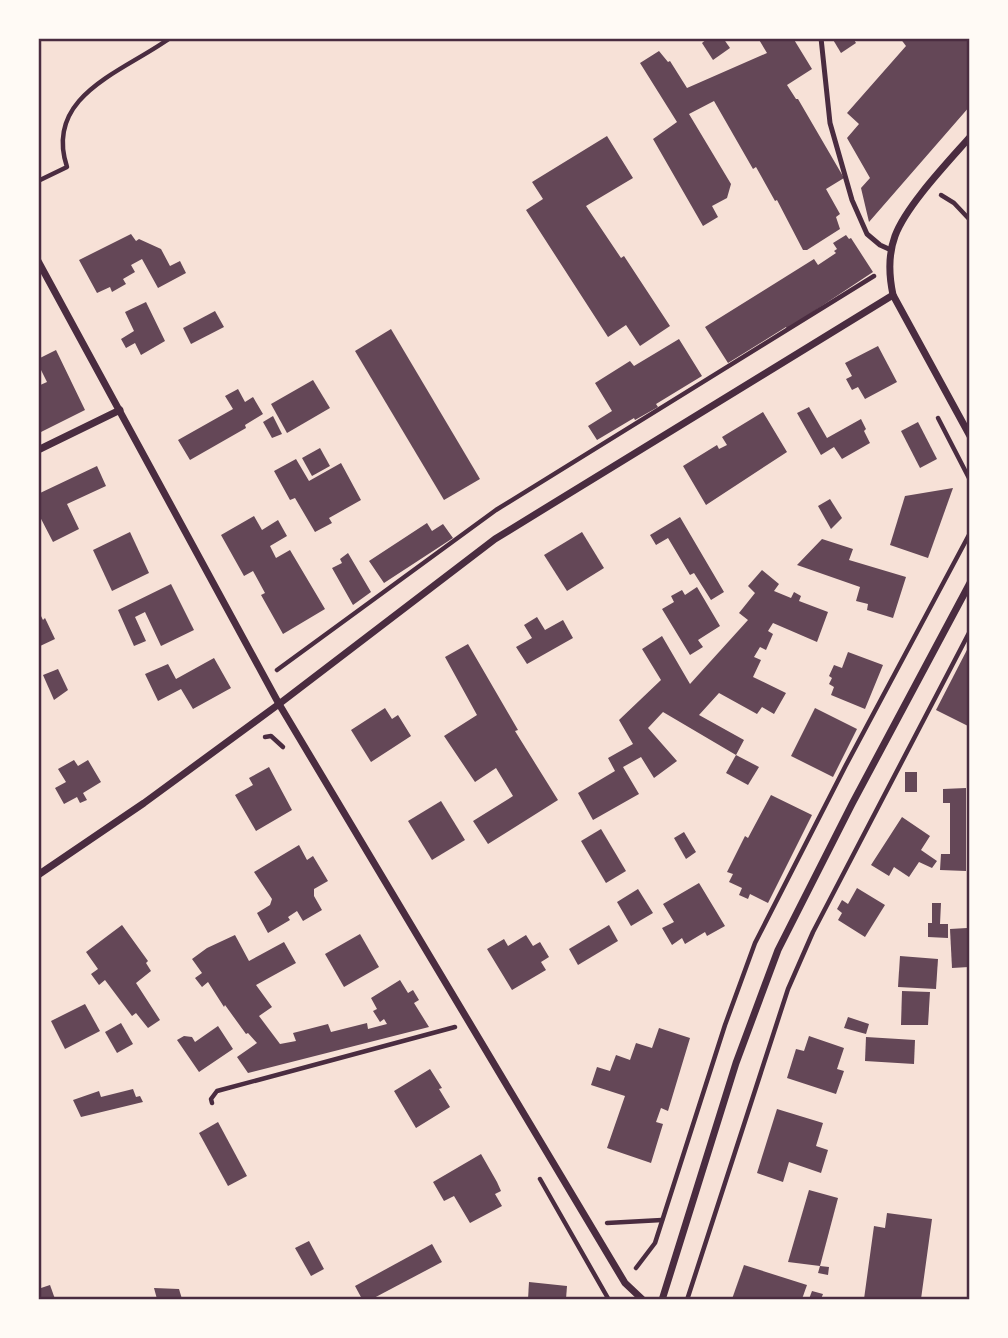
<svg xmlns="http://www.w3.org/2000/svg" width="1008" height="1338" viewBox="0 0 1008 1338" font-family="Helvetica,sans-serif">
	<rect width="100%" height="100%" fill="#f7e1d7"/>
	<!-- building -->
	<g fill="#644757">
		<polygon points="708,38 723,38 730,48 713,60 702,43"/>
		<polygon points="758,38 793,38 812,69 787,85 796,99 798,99 844,178 826,189 840,214 836,217 840,229 807,250 803,250 777,200 775,201 756,167 753,169 714,101 689,114 731,184 727,198 712,206 718,217 703,226 653,139 677,122 640,63 659,51 668,62 670,61 687,88 767,53"/>
		<polygon points="832,38 853,38 856,43 841,53"/>
		<polygon points="900,38 970,38 970,106 869,222 861,188 870,178 847,138 859,124 847,113 906,46"/>
		<polygon points="607,136 633,178 586,206 621,258 624,256 670,326 640,346 626,325 608,337 526,210 543,199 532,182"/>
		<polygon points="131,234 136,241 139,239 161,249 170,266 180,261 186,273 158,288 142,259 131,265 135,272 123,279 126,284 112,292 110,287 97,293 79,260"/>
		<polygon points="846,235 849,239 851,238 873,272 787,329 786,327 728,363 705,327 814,259 818,265 836,253 834,251 837,249 833,243"/>
		<polygon points="146,302 165,341 141,355 135,343 126,348 121,339 134,331 125,312"/>
		<polygon points="215,311 224,327 191,344 183,328"/>
		<polygon points="391,329 480,479 444,500 355,351"/>
		<polygon points="679,339 702,376 656,404 658,407 635,420 634,418 597,440 588,426 612,411 595,383 630,361 634,366"/>
		<polygon points="878,346 897,382 865,399 858,387 852,390 846,379 852,376 845,363"/>
		<polygon points="56,350 85,410 39,433 38,386 47,382 38,364 38,359"/>
		<polygon points="313,380 330,408 287,433 271,404"/>
		<polygon points="238,389 245,402 253,397 263,414 245,425 246,428 190,460 178,440 233,409 225,396"/>
		<polygon points="809,407 827,438 861,419 866,429 864,431 870,443 842,459 834,447 821,455 797,413"/>
		<polygon points="763,412 787,452 706,505 683,466 717,445 719,449 727,445 722,437"/>
		<polygon points="273,416 282,434 272,438 263,422"/>
		<polygon points="918,422 937,459 920,468 901,431"/>
		<polygon points="320,448 330,466 312,476 302,458"/>
		<polygon points="296,459 309,481 341,463 361,500 329,518 332,523 315,532 295,498 290,500 274,471"/>
		<polygon points="97,466 106,486 67,504 79,529 53,542 38,513 38,494"/>
		<polygon points="953,488 928,558 890,545 905,496"/>
		<polygon points="830,499 842,518 831,529 818,506"/>
		<polygon points="254,516 262,530 278,520 287,536 270,546 276,558 290,550 325,609 283,634 261,595 265,593 253,571 244,576 221,535"/>
		<polygon points="680,517 724,592 711,600 694,573 690,575 668,538 656,545 650,535"/>
		<polygon points="427,523 432,531 443,524 453,538 384,583 369,561"/>
		<polygon points="130,532 149,573 112,591 93,550"/>
		<polygon points="582,532 604,568 567,591 544,555"/>
		<polygon points="822,539 853,549 849,560 906,577 893,618 867,610 868,604 856,601 860,587 797,565"/>
		<polygon points="348,553 371,592 353,605 332,568 342,563 340,559"/>
		<polygon points="762,570 779,584 774,591 791,598 794,592 801,596 799,601 828,612 817,642 773,623 768,631 773,634 766,650 760,647 754,657 761,660 753,677 786,693 774,714 762,707 757,714 719,693 699,715 744,740 736,755 663,712 648,728 677,761 654,778 641,757 623,767 639,794 593,820 578,793 615,771 608,758 633,744 619,720 661,680 642,649 662,636 690,684 748,620 739,613 755,593 748,586"/>
		<polygon points="171,584 194,630 161,646 145,612 135,617 146,641 134,646 118,610"/>
		<polygon points="697,587 720,626 698,640 703,647 690,655 662,609 674,602 671,596 682,590 685,595"/>
		<polygon points="38,610 43,620 45,618 55,639 38,647"/>
		<polygon points="537,617 545,630 563,620 573,638 527,664 516,647 532,638 524,625"/>
		<polygon points="468,644 518,730 515,731 558,800 488,844 473,821 513,796 496,768 475,782 444,736 477,715 445,657"/>
		<polygon points="970,644 970,727 936,710"/>
		<polygon points="848,652 883,665 865,709 831,695 834,687 829,684 832,678 829,676 834,665 842,668"/>
		<polygon points="214,658 231,688 193,709 181,689 158,701 145,674 168,664 176,679"/>
		<polygon points="58,669 68,690 54,700 43,675"/>
		<polygon points="385,708 392,719 398,715 411,736 371,762 351,730"/>
		<polygon points="815,708 857,729 833,777 791,756"/>
		<polygon points="736,755 759,767 748,785 726,773"/>
		<polygon points="74,760 78,766 88,760 101,782 83,793 87,800 80,803 77,797 64,804 55,788 66,782 58,769"/>
		<polygon points="269,767 292,810 256,831 235,795 253,785 249,778"/>
		<rect x="905" y="772" width="12" height="20"/>
		<polygon points="966,788 966,871 940,870 941,854 950,854 950,803 943,803 943,789"/>
		<polygon points="771,795 812,815 768,903 750,894 748,899 739,895 742,888 729,882 733,874 727,872 745,836 748,838"/>
		<polygon points="441,801 465,840 432,860 408,821"/>
		<polygon points="902,817 930,836 921,850 937,861 932,868 919,862 909,877 894,867 889,876 871,865"/>
		<polygon points="601,829 626,871 606,883 581,841"/>
		<polygon points="684,832 696,852 686,859 674,838"/>
		<polygon points="299,845 307,860 313,856 328,881 314,889 314,896 322,910 303,921 297,911 288,917 290,920 268,933 257,913 270,905 272,899 254,872"/>
		<polygon points="699,883 725,926 707,936 705,932 685,944 682,938 672,945 662,928 674,922 663,904"/>
		<polygon points="857,888 885,905 865,937 838,920 842,913 837,909 842,900 848,904"/>
		<polygon points="638,889 653,913 631,926 617,902"/>
		<polygon points="932,903 941,903 940,924 948,924 948,938 928,937 928,923 932,923"/>
		<polygon points="122,925 148,961 146,963 151,971 136,983 160,1020 148,1028 136,1013 132,1016 105,980 99,985 91,974 98,969 86,952"/>
		<polygon points="609,925 618,941 578,965 569,949"/>
		<polygon points="967,928 969,967 952,968 950,929"/>
		<polygon points="360,934 379,967 344,987 325,954"/>
		<polygon points="235,935 249,961 284,942 296,963 256,985 272,1007 259,1016 280,1044 296,1041 293,1033 328,1024 331,1032 367,1023 368,1029 387,1024 384,1019 380,1022 373,1011 377,1009 371,998 400,980 408,993 413,990 419,1000 414,1003 429,1027 248,1073 237,1057 257,1043 248,1033 246,1034 225,1005 224,1007 208,982 202,987 195,978 202,973 192,959 207,948"/>
		<polygon points="526,935 533,946 540,942 549,957 541,962 546,970 512,990 487,949 504,939 508,946"/>
		<polygon points="900,956 938,959 936,989 898,987"/>
		<polygon points="902,991 930,992 928,1025 901,1025"/>
		<polygon points="85,1004 100,1031 65,1049 51,1021"/>
		<polygon points="848,1017 869,1024 866,1034 844,1028"/>
		<polygon points="121,1023 133,1044 117,1053 105,1032"/>
		<polygon points="218,1026 233,1049 199,1072 177,1040 184,1036 192,1037 195,1042"/>
		<polygon points="659,1028 690,1038 668,1111 661,1108 656,1122 663,1124 651,1163 607,1148 625,1096 591,1085 597,1067 610,1071 616,1055 630,1060 636,1043 652,1048"/>
		<polygon points="809,1036 844,1048 837,1069 844,1071 836,1094 787,1078 796,1049 804,1051"/>
		<polygon points="866,1037 915,1040 914,1064 865,1061"/>
		<polygon points="430,1069 442,1088 439,1089 450,1107 416,1128 394,1091"/>
		<polygon points="133,1089 136,1097 140,1096 143,1102 81,1117 73,1100 99,1091 101,1097"/>
		<polygon points="777,1109 823,1123 816,1146 828,1150 821,1173 789,1162 783,1182 757,1173"/>
		<polygon points="218,1122 247,1176 228,1186 199,1133"/>
		<polygon points="481,1154 497,1182 501,1191 495,1194 502,1206 470,1223 454,1196 444,1201 433,1182"/>
		<polygon points="809,1190 838,1198 820,1266 788,1262"/>
		<polygon points="887,1213 932,1219 921,1299 864,1299 874,1226 885,1228"/>
		<polygon points="309,1241 324,1269 311,1276 295,1248"/>
		<polygon points="432,1244 442,1262 372,1299 362,1299 355,1286"/>
		<polygon points="744,1265 807,1285 802,1299 732,1299"/>
		<polygon points="820,1266 829,1267 828,1275 818,1273"/>
		<polygon points="529,1282 567,1286 566,1299 528,1299"/>
		<polygon points="50,1285 55,1299 40,1299 38,1289"/>
		<polygon points="154,1288 179,1289 182,1299 157,1299"/>
		<polygon points="812,1291 823,1294 821,1299 809,1299"/>
	</g>
	<g fill="none" stroke-linecap="round" stroke-linejoin="round">
		<!-- path -->
		<g stroke="#4a2c40" stroke-width="4.5">
			<path d="M38 181 67 167C43 95 125 71 170 38"/>
			<polyline points="941,195 954,203 970,220"/>
			<polyline points="938,418 970,480"/>
			<polyline points="277,670 496,510 874,276"/>
			<polyline points="265,737 271,736 283,747"/>
			<polyline points="212,1103 211,1099 217,1091 455,1027"/>
			<polyline points="540,1179 609,1300"/>
			<polyline points="607,1223 662,1220"/>
			<polyline points="636,1268 655,1243 725,1025 755,943 846,765 970,533"/>
			<polyline points="687,1300 788,989 813,932 970,631"/>
		</g>
		<!-- service -->
		<polyline stroke="#4a2c40" stroke-width="5" points="821,38 830,123 852,200 867,234 880,245 891,250"/>
		<!-- minor -->
		<g stroke="#4a2c40" stroke-width="7">
			<path d="M970 137C948 162 906 206 895 236 888 255 889 276 893 295L970 436"/>
			<polyline points="38,261 279,704 625,1283 643,1300"/>
			<polyline points="38,450 120,410"/>
			<polyline points="38,875 144,803 279,704 495,539 893,295"/>
			<polyline points="662,1300 736,1063 778,950 852,804 970,583"/>
		</g>
	</g>
	<!-- border -->
	<rect width="1008" height="1338" fill="none" stroke="#fffaf5" stroke-width="80"/>
	<rect x="40" y="40" width="928" height="1258" fill="none" stroke="#4a2c40" stroke-width="2.5"/>
</svg>
